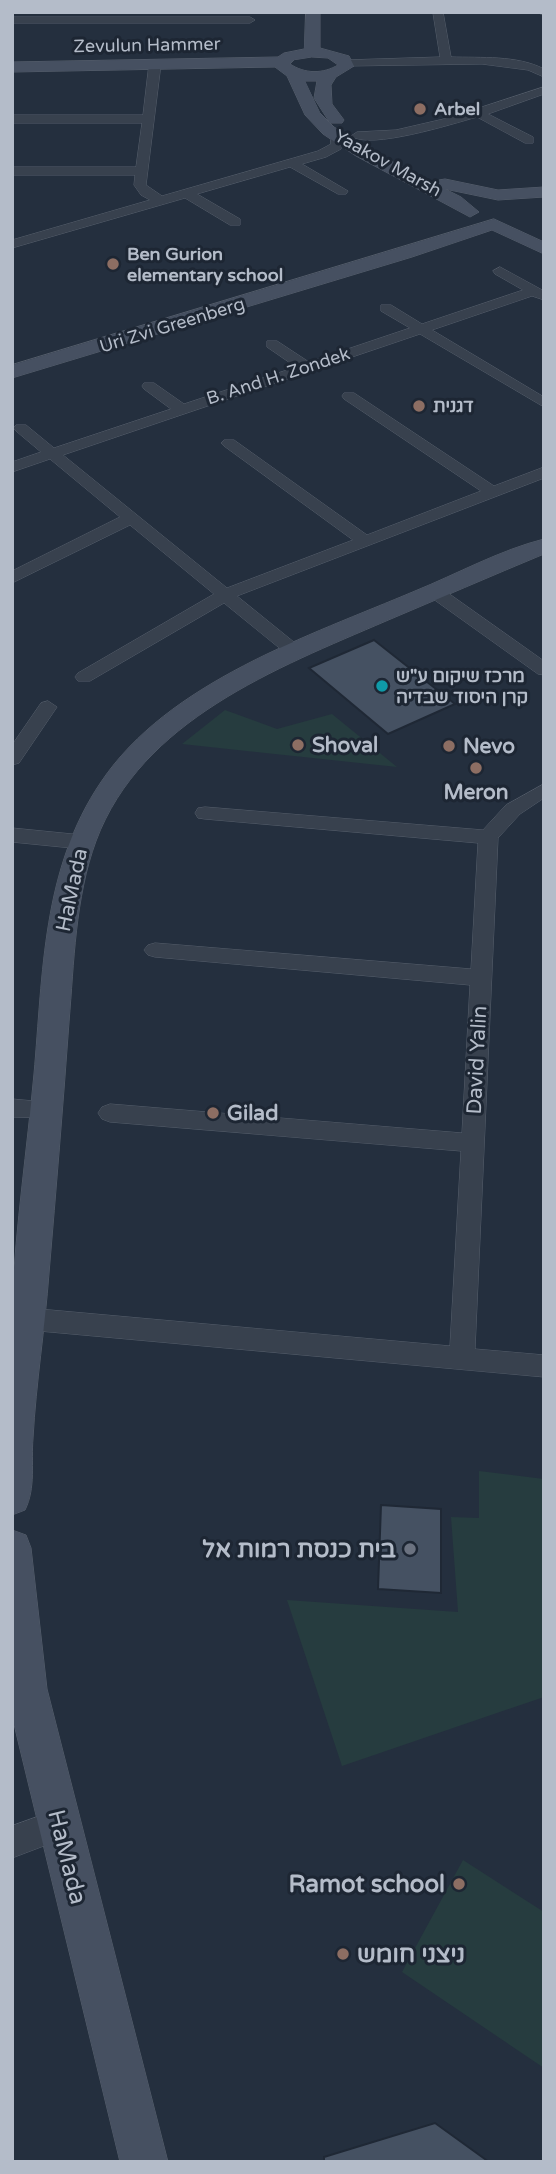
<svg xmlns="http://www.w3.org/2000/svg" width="556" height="2174" viewBox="0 0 556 2174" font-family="'Varela Round',Heebo,sans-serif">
	<rect width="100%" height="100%" fill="#242f3e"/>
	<!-- green -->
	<g fill="#263c3f">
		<polygon points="225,710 277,729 332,714 397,767 182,744"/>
		<polygon points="479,1471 544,1479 544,1697 342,1766 287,1600 458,1612 451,1517 479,1518"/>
		<polygon points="463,1860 544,1912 544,2068 402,1972"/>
	</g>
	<!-- building -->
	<g fill="#455162" stroke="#1f2835" stroke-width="2">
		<polygon points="374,640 455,704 388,734 309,668"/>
		<polygon points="381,1505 441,1509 441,1593 378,1589"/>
		<polygon points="435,2123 489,2162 324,2162 324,2157"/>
	</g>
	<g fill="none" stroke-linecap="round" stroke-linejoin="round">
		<!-- street casing -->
		<g stroke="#565f6c" stroke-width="1">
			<g id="street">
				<path d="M443 12 451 57C481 58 517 55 544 69V77L528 70 482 64 346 66 340 63 346 60 440 57 433 13Z"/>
				<polygon points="544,12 544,16 539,13 539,12"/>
				<polygon points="12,17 250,17 255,20 250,23 12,23"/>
				<polygon points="155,61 161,64 146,185 162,196 318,151 331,144 330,136 336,132 342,136 341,149 326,157 302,164 348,191 346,194 338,194 290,167 197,194 240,219 240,225 230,225 185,198 12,248 12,240 150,200 141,195 134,185 135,175 12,175 12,167 136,167 142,123 12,123 12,115 143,115 149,64"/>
				<path d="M544 87V94L488 114 533 137V143H525L477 117C452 124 370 150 351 136L357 132 396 130 448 118Z"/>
				<polygon points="500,267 544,291 544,300 532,296 432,330 544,397 544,407 420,334 63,455 227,588 353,540 224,446 221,443 224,440 234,440 367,535 481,491 344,399 342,396 344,393 354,393 494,486 544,467 544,478 237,596 300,647 303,651 300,655 288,655 224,603 90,681 78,681 75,677 78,673 214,594 130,525 12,583 12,571 120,517 50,459 12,472 12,462 41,452 16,431 13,428 16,425 26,425 54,448 171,409 144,389 142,386 144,383 154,383 184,404 296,367 267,347 267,341 277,341 309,362 410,328 381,311 381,305 391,305 422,324 523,290 495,274 493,271"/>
				<polygon points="435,587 441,588 544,661 544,675 538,674 429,596 426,592"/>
				<polygon points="48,701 57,707 19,763 12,765 12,745 41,703"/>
				<polygon points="544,784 544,798 520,814 498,838 475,1349 544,1355 544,1377 28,1330 19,1327 15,1319 19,1311 28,1308 450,1346 461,1151 110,1122 102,1119 98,1113 102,1107 110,1104 462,1133 470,985 155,957 148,955 144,950 148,945 155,943 471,969 478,843 205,819 198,818 195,813 198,808 205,807 483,830 506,805"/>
				<polygon points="12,828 82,835 89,837 92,842 89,847 82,849 12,842"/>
				<polygon points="12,1099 55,1103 58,1109 55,1115 47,1118 12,1117"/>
				<polygon points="59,1809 70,1814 75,1825 70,1836 12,1858 12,1826"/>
			</g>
		</g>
		<!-- secondary casing -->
		<g stroke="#565f6c" stroke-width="1">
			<g id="secondary">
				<path d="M306 12H320V48L349 56 354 66 336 77 331 85 332 104 344 120 342 123H330L334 127 368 149 437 185 439 180 445 179 498 190 544 187V197L498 200 445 189 461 197 479 212 470 217 356 156 323 134 305 115 287 76 275 67 12 72V62L278 57 284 53 304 49ZM312 57 328 58 338 65C323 74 305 74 290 64L294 60ZM305 81H317L314 98 330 123 320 113Z"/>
				<polygon points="494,219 544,242 544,254 492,230 412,257 12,378 12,365"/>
				<path d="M544 539V554C491 576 438 599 386 621 277 668 141 720 96 841 75 898 74 963 69 1022 63 1106 56 1190 49 1273 45 1328 36 1383 33 1438 31 1462 36 1488 25 1510L12 1515C12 1444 9 1372 12 1300 16 1225 27 1149 34 1074 43 973 42 869 101 782 168 682 309 636 415 591 457 574 500 550 544 539Z"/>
				<polygon points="12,1530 26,1535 31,1548 47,1689 168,2162 120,2162 12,1716"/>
			</g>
		</g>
		<!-- street -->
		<use href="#street" fill="#38414e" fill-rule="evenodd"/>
		<!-- secondary -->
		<use href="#secondary" fill="#465061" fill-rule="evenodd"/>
	</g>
	<!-- markers -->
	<g fill="#8d6e63" stroke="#1d2633" stroke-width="2.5">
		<circle cx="420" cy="109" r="7"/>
		<circle cx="113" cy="264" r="7"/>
		<circle cx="419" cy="406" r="7"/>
		<circle cx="298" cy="745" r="7"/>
		<circle cx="449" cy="746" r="7"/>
		<circle cx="476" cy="768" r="7"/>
		<circle cx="213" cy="1113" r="7"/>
		<circle cx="459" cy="1884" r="7"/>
		<circle cx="343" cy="1954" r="7"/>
	</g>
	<circle fill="#0f9aa8" stroke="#1d2633" stroke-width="2.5" cx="382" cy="686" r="7"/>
	<circle fill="#6b7280" stroke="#1d2633" stroke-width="2.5" cx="410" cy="1549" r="7"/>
	<g text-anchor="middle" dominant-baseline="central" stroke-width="6" stroke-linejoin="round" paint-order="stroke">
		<!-- far-street labels -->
		<g font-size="18" fill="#b4bcc9" stroke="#1d2633">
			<text transform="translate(147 45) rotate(-1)">Zevulun Hammer</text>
			<text transform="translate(388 163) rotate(29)">Yaakov Marsh</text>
			<text transform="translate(172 325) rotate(-17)">Uri Zvi Greenberg</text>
			<text transform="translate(278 376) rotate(-18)">B. And H. Zondek</text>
		</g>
		<!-- far-poi labels -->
		<g font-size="18" font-weight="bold" fill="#b4bcc9" stroke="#1d2633" text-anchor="start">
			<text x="434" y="109">Arbel</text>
			<text x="127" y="254">Ben Gurion<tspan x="127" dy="21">elementary school</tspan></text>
			<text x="433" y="406">דגנית</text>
			<text x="396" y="676">מרכז שיקום ע"ש<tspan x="396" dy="21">קרן היסוד שבדיה</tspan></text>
		</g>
		<!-- poi labels -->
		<g font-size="21" font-weight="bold" fill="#b4bcc9" stroke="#1d2633" text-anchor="start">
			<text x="312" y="745">Shoval</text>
			<text x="463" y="746">Nevo</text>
			<text x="476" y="792" text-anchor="middle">Meron</text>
			<text x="227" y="1113">Gilad</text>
		</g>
		<!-- street labels -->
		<g font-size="21" fill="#b4bcc9" stroke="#1d2633">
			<text transform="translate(72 890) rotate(-78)">HaMada</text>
			<text transform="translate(477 1060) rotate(-87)">David Yalin</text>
		</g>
		<!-- near-poi labels -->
		<g font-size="24" font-weight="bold" fill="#b4bcc9" stroke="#1d2633" text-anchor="end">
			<text x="396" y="1549">בית כנסת רמות אל</text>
			<text x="445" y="1884">Ramot school</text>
			<text x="357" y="1954" text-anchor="start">ניצני חומש</text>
		</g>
		<!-- near-street labels -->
		<g font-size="24" fill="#b4bcc9" stroke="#1d2633">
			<text transform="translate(67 1857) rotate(76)">HaMada</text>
		</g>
	</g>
	<!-- border -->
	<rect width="556" height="2174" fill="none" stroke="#b4bcc9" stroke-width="28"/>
</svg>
